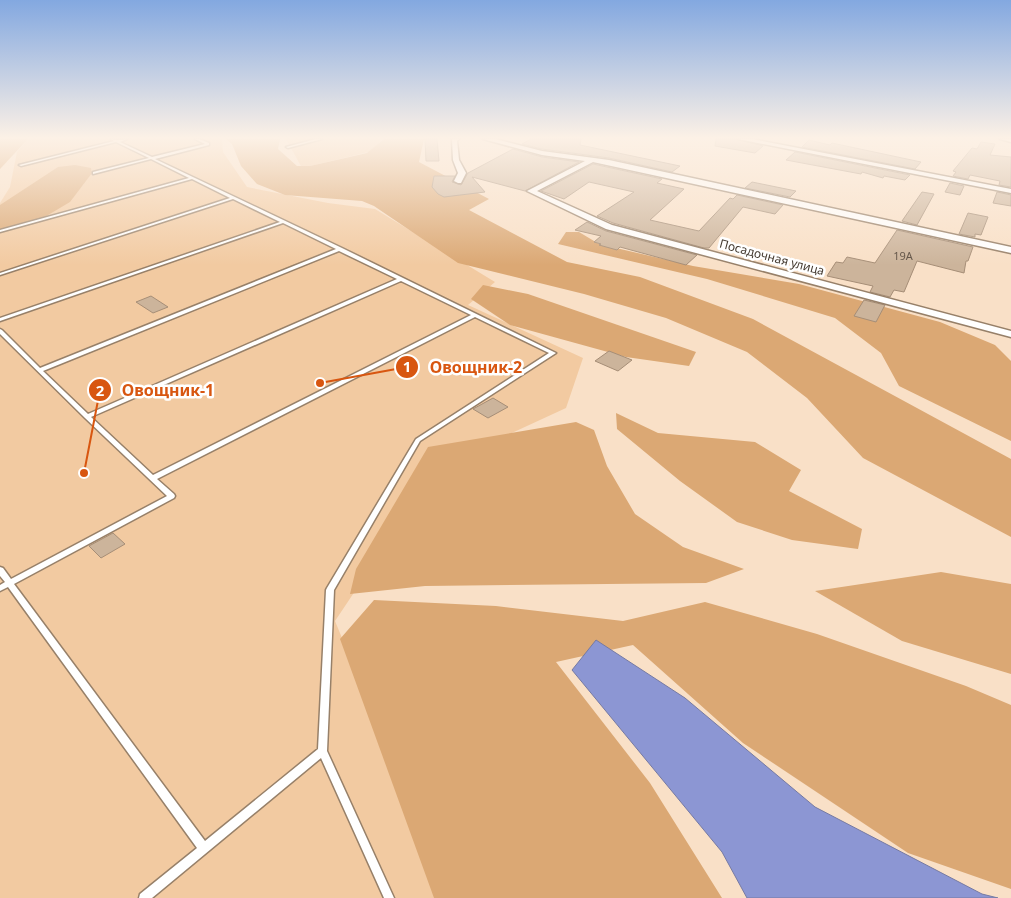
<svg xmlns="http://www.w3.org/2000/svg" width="1011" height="898" viewBox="0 0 1011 898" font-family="'Noto Sans',sans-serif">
	<rect width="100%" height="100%" fill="#f9e0c7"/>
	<!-- green -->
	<g fill="#f2caa1">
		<polygon points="28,139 222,139 223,152 247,187 328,203 375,209 495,282 468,305 583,358 566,408 438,467 335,621 449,898 0,898 0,203 10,187 17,152"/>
		<polygon points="286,139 380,139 377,150 302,168"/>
	</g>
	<!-- forest -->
	<g fill="#dba874">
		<polygon points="0,139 28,139 0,169"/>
		<polygon points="226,139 280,139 278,149 297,166 310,166 367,153 384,139 424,139 419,162 489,199 469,210 567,262 640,277 753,319 1011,459 1011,537 863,458 807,398 747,352 666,318 584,294 458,263 374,206 362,201 285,195 257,184 241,166 232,144"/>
		<polygon points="75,165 91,168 92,173 70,202 43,218 0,231 0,205 58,167"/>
		<polygon points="566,232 579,232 599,244 693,266 799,284 940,322 995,345 1011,361 1011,441 899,386 881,353 835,318 707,279 558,244"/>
		<polygon points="483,285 528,294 696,352 689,366 626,357 510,325 471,299"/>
		<polygon points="616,413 658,433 755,442 801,470 789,491 862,529 858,549 792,540 737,522 680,481 617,429"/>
		<polygon points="576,422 594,430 607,466 635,514 683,547 744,569 706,583 425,586 350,594 356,569 428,447"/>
		<polygon points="941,572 1011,584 1011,674 902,641 815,591"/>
		<polygon points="374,600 496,606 623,621 705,602 817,634 966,686 1011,705 1011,889 908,853 743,743 633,645 556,662 650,783 722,898 434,898 340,639"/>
	</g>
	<!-- water -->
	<polygon fill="#8c96d3" stroke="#767aa2" points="596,640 685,698 815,807 982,894 998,898 747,898 722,852 572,670"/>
	<!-- building -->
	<g fill="#ccb49b" stroke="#a68e77">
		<polygon points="425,139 437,139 439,161 426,161"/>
		<polygon points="531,139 581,139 580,145 680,166 672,172 609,158 542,149 522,144"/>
		<polygon points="716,139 736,139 763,146 755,153 715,146"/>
		<polygon points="809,140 830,145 832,143 921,162 915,169 802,147"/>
		<polygon points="981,142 995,144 990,155 1011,157 1011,187 999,185 1000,181 970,175 968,179 953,176 956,172 953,171 972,148 977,149"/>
		<polygon points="513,149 542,157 579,162 525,191 472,177 485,192 444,197 438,194 432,187 434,176 455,176 452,182 461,185 468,173"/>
		<polygon points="795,152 910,175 905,180 884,176 883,178 862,172 861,174 786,160"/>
		<polygon points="593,164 662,179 657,183 684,189 650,220 699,231 730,198 733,199 737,195 783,205 775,214 743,207 709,248 704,248 613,223 597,216 634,192 589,182 564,199 541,191"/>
		<polygon points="752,182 796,191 790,197 745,188"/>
		<polygon points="950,183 964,186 960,195 945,192"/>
		<polygon points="922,192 934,194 917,225 902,221"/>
		<polygon points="997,192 1011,195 1011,206 993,203"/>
		<polygon points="968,213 988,217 981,235 975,234 975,237 959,234"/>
		<polygon points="587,222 606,231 697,255 686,265 620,247 617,250 599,245 601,244 594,242 601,236 575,230"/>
		<polygon points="897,230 973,247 968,261 966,261 964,273 917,261 904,292 894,290 890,297 870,292 873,286 827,276 836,262 843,263 847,257 875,263"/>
		<polygon points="151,296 168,307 153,313 136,302"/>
		<polygon points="864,300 885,305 876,322 854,316"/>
		<polygon points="609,351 632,360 618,371 595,361"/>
		<polygon points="493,398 508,407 488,418 473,409"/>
		<polygon points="113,533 125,544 101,558 89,546"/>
	</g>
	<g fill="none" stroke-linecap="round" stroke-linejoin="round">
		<!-- lane casing -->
		<g stroke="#978069" stroke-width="3">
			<g id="lane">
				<path d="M111 139 117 140 127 139 120 142 152 157 205 144 195 139H199L209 143V145L155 159 342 248 556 353 420 441 334 590 327 751 394 898H384L321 758 152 898H139L140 894 197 848 8 587 0 591V585L5 582 0 576V567L3 568 11 579 167 496 85 418 0 334V329L2 330 40 368 336 249 283 223 0 321V318L280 222 233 199 0 275V273L230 198 192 179 0 232V230L189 178 151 159 93 174V172L149 158 116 142 21 166 19 165 114 141ZM339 251 397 279 88 414 43 371ZM401 281 471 315 153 475 91 417ZM475 317 549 353 416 439 327 588 326 590 318 749 205 841 14 584 174 498 175 496 174 494 157 479Z"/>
				<polygon points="316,139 322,139 288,148 286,147"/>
			</g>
		</g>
		<!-- street casing -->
		<g stroke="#978069" stroke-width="3">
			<g id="street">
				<polygon points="452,139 459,139 457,141 459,160 466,173 461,183 458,183 454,181 458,173 453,160"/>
				<polygon points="483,139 495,139 542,151 609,160 1011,247 1011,253 593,162 537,191 612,225 1011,331 1011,337 606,229 527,191 585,161 542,155"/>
				<polygon points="738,139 752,139 1011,189 1011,193"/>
				<polygon points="1000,139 1011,139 1011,142"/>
			</g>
		</g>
		<!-- lane -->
		<use href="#lane" fill="#fff" fill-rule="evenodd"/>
		<!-- street -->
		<use href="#street" fill="#fff" fill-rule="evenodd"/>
	</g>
	<!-- sky -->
	<linearGradient id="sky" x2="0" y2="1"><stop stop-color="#83a8e0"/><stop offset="0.52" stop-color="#fcf1e6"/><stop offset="1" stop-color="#fcf1e6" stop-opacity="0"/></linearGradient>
	<rect width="1011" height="265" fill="url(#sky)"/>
	<g text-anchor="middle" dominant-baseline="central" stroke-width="5" stroke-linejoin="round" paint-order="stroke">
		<!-- far-number labels -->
		<g font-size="11" fill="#66584b">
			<text x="903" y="255">19А</text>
		</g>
		<!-- far-street labels -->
		<g font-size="12" fill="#443a30" stroke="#fff">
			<text transform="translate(772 257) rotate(15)">Посадочная улица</text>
		</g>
	</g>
	<!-- callouts -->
	<path fill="none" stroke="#d85610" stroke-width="2" d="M320 383L407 367M84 473L100 390"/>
	<g fill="#d85610" stroke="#fff" stroke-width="2">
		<circle cx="320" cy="383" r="5"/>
		<circle cx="84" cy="473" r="5"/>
		<circle cx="407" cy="367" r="12"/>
		<circle cx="100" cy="390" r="12"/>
	</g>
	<g font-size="15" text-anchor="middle" font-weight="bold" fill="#fff">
		<text x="407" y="372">1</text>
		<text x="100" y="396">2</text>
	</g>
	<g font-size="16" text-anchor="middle" font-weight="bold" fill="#d85610" stroke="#fff" stroke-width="5" stroke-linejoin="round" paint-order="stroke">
		<text x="476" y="373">Овощник-2</text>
		<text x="168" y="396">Овощник-1</text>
	</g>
</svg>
